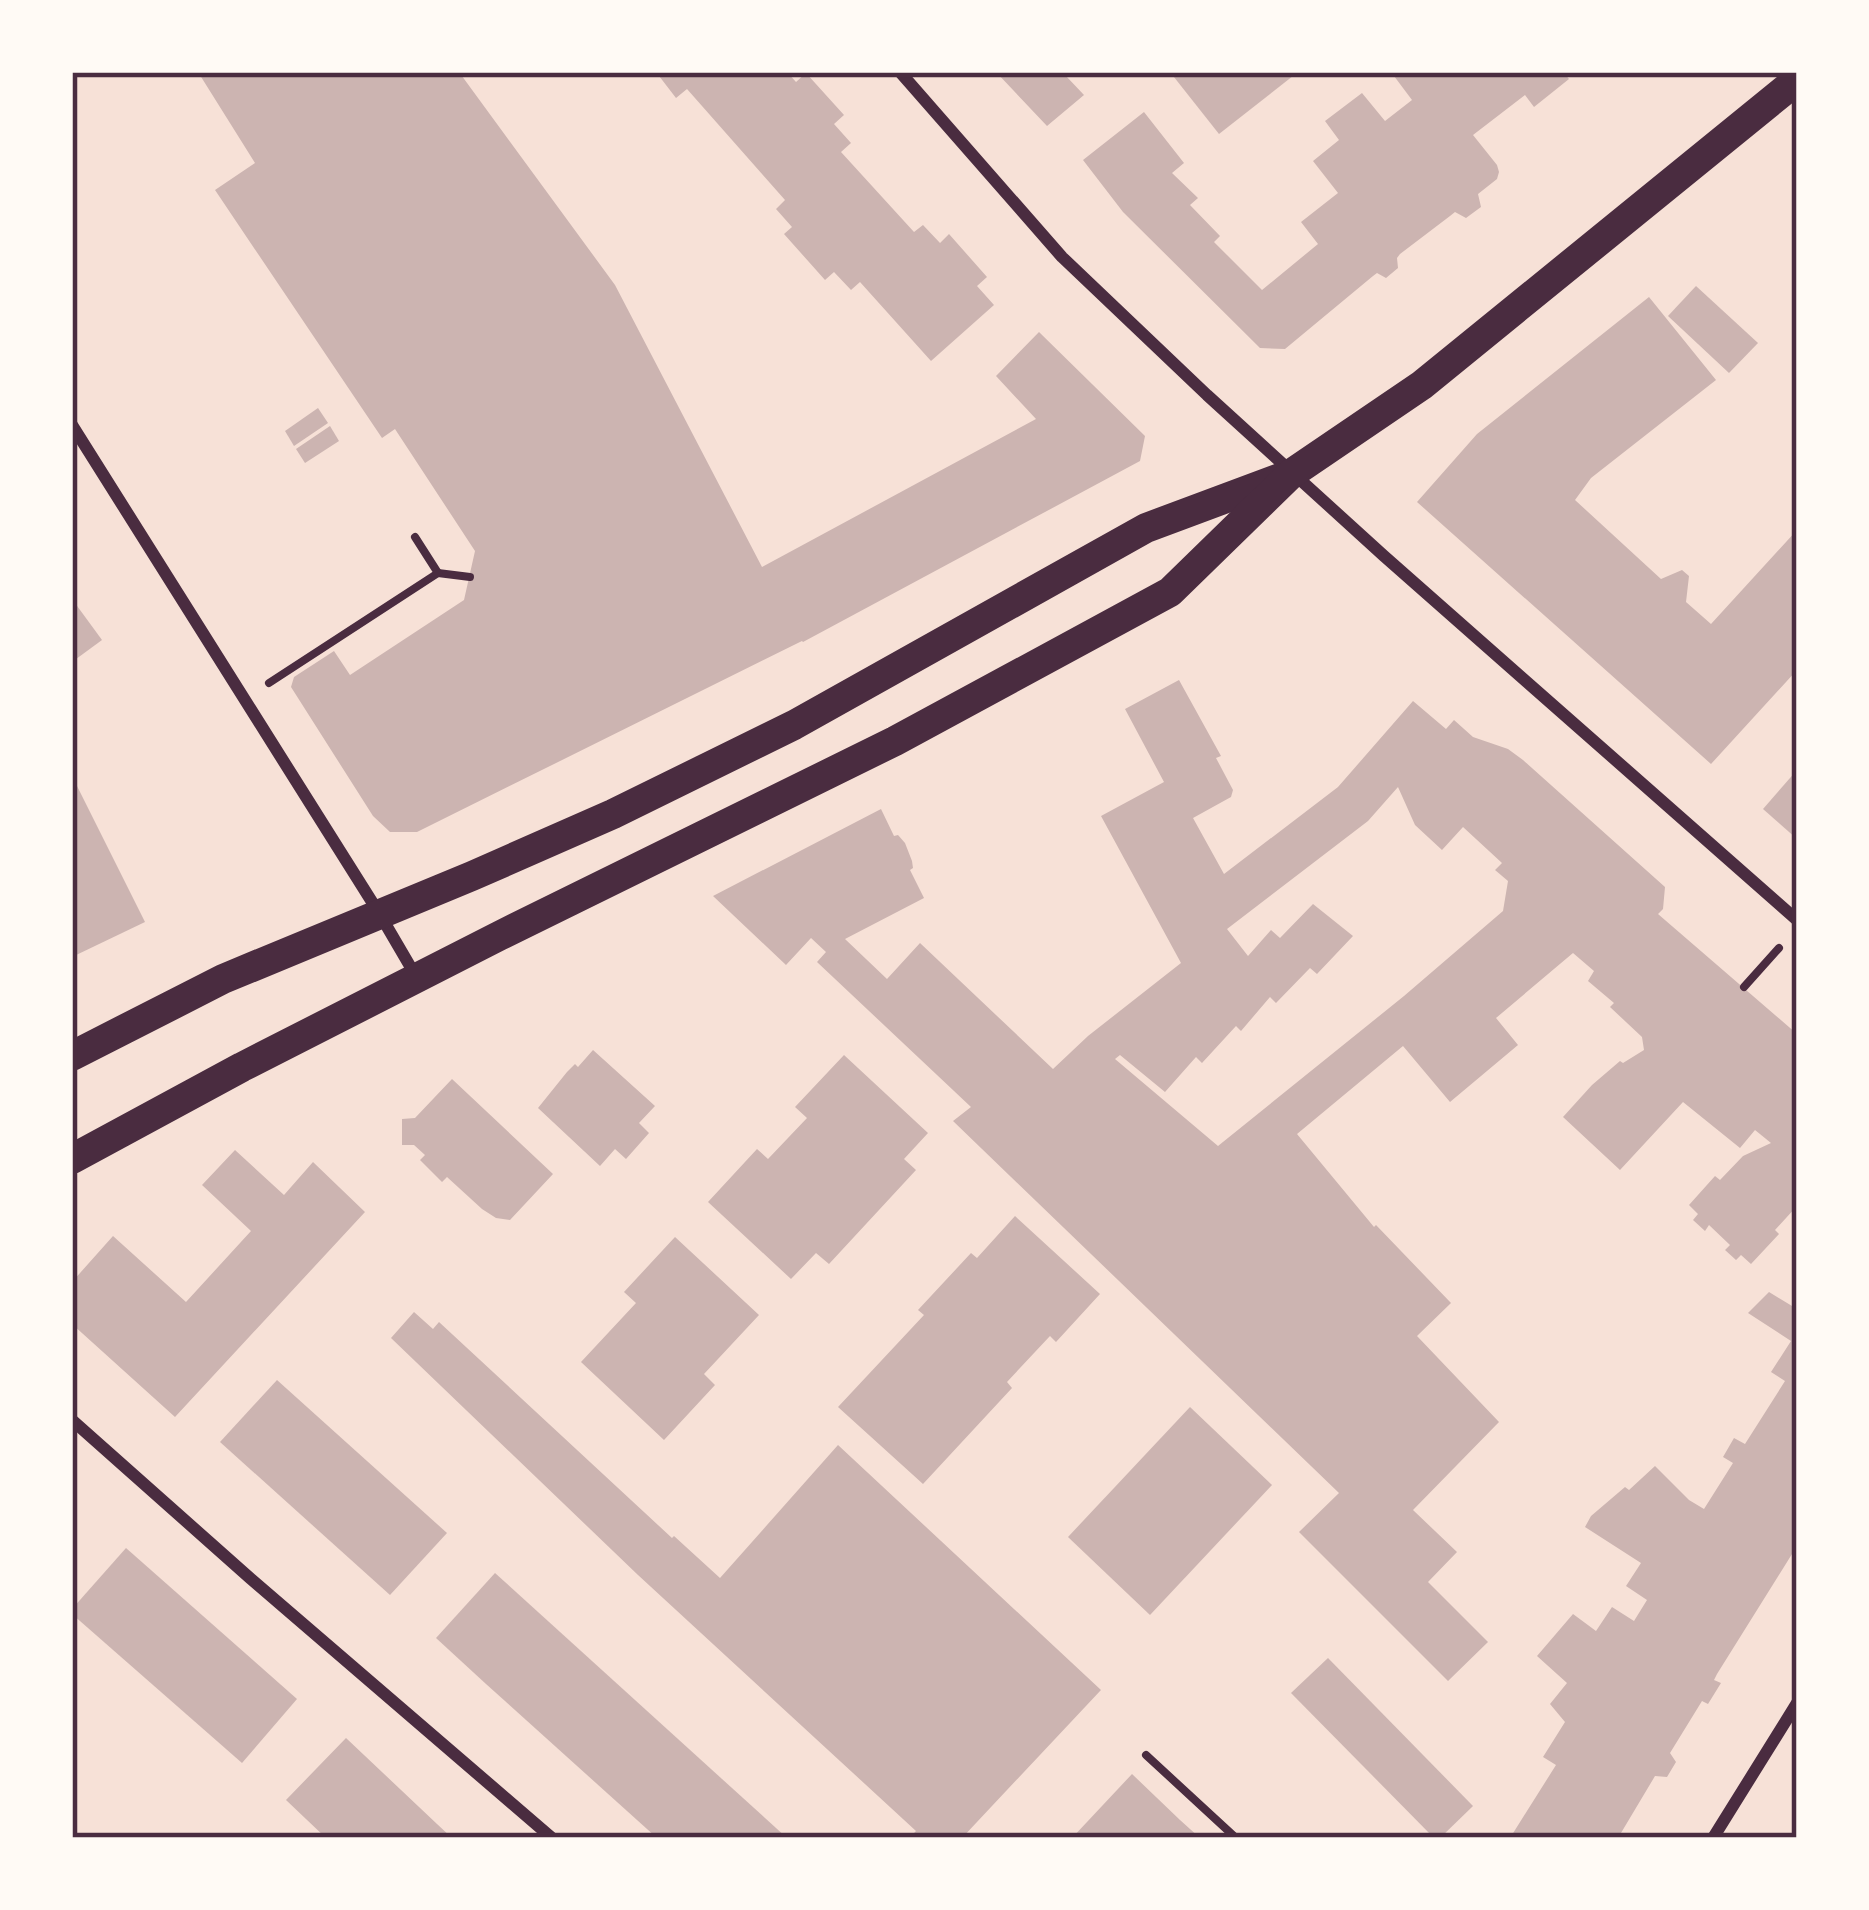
<svg xmlns="http://www.w3.org/2000/svg" width="1869" height="1910" viewBox="0 0 1869 1910" font-family="'Roboto Serif',serif">
	<rect width="100%" height="100%" fill="#f7e1d7"/>
	<!-- building -->
	<g fill="#ccb4b1" fill-rule="evenodd">
		<polygon points="198,72 459,72 615,285 762,567 1036,419 996,376 1039,332 1145,436 1140,461 803,642 802,641 417,832 390,832 373,816 291,687 294,677 334,651 350,675 464,600 475,551 395,429 382,438 215,190 255,163"/>
		<polygon points="656,72 787,72 796,82 806,73 844,115 834,124 851,143 841,152 914,232 923,225 940,243 949,234 987,277 977,286 994,305 931,361 860,282 851,290 834,272 825,280 784,234 792,227 776,209 785,200 687,89 676,98"/>
		<polygon points="996,72 1070,72 1066,76 1084,95 1047,126"/>
		<polygon points="1170,72 1298,72 1219,134"/>
		<polygon points="1391,72 1563,72 1569,79 1534,107 1525,95 1473,135 1497,165 1499,172 1497,179 1478,194 1481,207 1466,218 1455,212 1450,216 1400,254 1397,258 1398,268 1386,278 1377,273 1373,276 1285,349 1260,348 1123,212 1083,160 1144,112 1184,163 1172,173 1198,198 1190,205 1220,236 1214,242 1262,290 1318,244 1301,222 1338,193 1313,161 1339,140 1325,121 1362,93 1385,121 1412,100"/>
		<polygon points="1696,286 1758,343 1729,373 1668,316"/>
		<polygon points="1649,297 1716,380 1591,478 1575,500 1661,579 1682,570 1689,576 1686,602 1711,624 1797,530 1797,670 1711,764 1417,502 1477,434"/>
		<polygon points="318,408 328,423 294,446 285,431"/>
		<polygon points="330,426 339,441 305,463 296,449"/>
		<polygon points="72,599 102,640 72,662"/>
		<path d="M1179 680 1221 756 1216 758 1233 790 1231 797 1193 818 1224 874 1338 787 1413 701 1446 729 1454 720 1473 737 1508 749 1523 760 1665 887 1663 909 1658 914 1797 1034V1206L1775 1230 1779 1234 1751 1264 1741 1255 1736 1260 1725 1250 1730 1245 1709 1225 1705 1231 1693 1220 1698 1214 1689 1205 1715 1176 1720 1180 1743 1156 1771 1143 1755 1130 1740 1148 1683 1102 1620 1170 1563 1117 1592 1085 1620 1061 1623 1063 1644 1050 1642 1037 1610 1007 1614 1003 1588 981 1594 971 1573 953 1496 1018 1518 1045 1450 1102 1403 1046 1297 1134 1374 1227 1376 1225 1451 1303 1417 1336 1499 1422 1413 1510 1457 1552 1428 1582 1488 1642 1448 1681 1299 1532 1339 1493 953 1121 971 1107 817 962 826 952 811 938 786 965 713 896 881 809 894 836 898 835 905 843 912 861 913 868 910 870 924 898 845 939 887 979 920 943 1053 1069 1088 1036 1181 963 1101 816 1164 782 1125 709ZM1398 787 1415 825 1442 850 1463 827 1502 863 1495 870 1508 881 1503 911 1404 996 1218 1146 1115 1059 1120 1055 1165 1092 1196 1057 1202 1063 1236 1026 1241 1031 1270 997 1276 1003 1310 968 1317 974 1353 936 1313 904 1280 938 1271 930 1248 956 1227 929 1368 821Z"/>
		<polygon points="1797,770 1797,839 1763,809"/>
		<polygon points="72,776 145,922 72,957"/>
		<polygon points="593,1050 655,1106 639,1123 649,1133 626,1159 615,1149 600,1166 538,1108 567,1072 575,1064 578,1067"/>
		<polygon points="844,1055 928,1133 904,1159 916,1170 829,1264 816,1253 791,1279 708,1202 757,1149 768,1159 807,1118 795,1107"/>
		<polygon points="452,1079 553,1174 510,1220 496,1218 482,1209 447,1177 442,1182 420,1160 425,1155 414,1145 402,1145 402,1119 415,1118"/>
		<polygon points="235,1150 284,1195 313,1162 365,1212 175,1417 72,1324 72,1282 113,1236 186,1302 251,1231 202,1185"/>
		<polygon points="1015,1216 1100,1294 1056,1342 1050,1336 1007,1382 1012,1388 923,1484 838,1407 924,1315 918,1310 971,1253 977,1258"/>
		<polygon points="675,1237 759,1315 704,1374 715,1385 664,1440 581,1362 636,1303 624,1292"/>
		<polygon points="1769,1292 1797,1309 1797,1546 1717,1674 1714,1680 1721,1683 1708,1704 1702,1701 1670,1753 1676,1762 1667,1777 1655,1776 1618,1838 1510,1838 1556,1765 1543,1757 1565,1722 1550,1704 1567,1683 1537,1656 1573,1614 1596,1631 1612,1607 1634,1621 1647,1600 1626,1586 1641,1563 1585,1527 1591,1516 1625,1487 1629,1490 1655,1466 1689,1500 1704,1509 1733,1463 1723,1457 1734,1438 1745,1444 1785,1381 1771,1372 1791,1341 1748,1313"/>
		<polygon points="414,1312 433,1329 439,1322 672,1538 674,1536 720,1578 838,1445 1101,1690 962,1838 909,1838 916,1831 638,1575 391,1338"/>
		<polygon points="277,1380 447,1533 390,1595 220,1442"/>
		<polygon points="1190,1407 1272,1485 1150,1615 1068,1537"/>
		<polygon points="126,1548 297,1699 242,1763 72,1614 72,1609"/>
		<polygon points="495,1573 689,1749 787,1838 657,1838 486,1684 436,1638"/>
		<polygon points="1328,1658 1473,1806 1440,1838 1434,1838 1291,1693"/>
		<polygon points="346,1738 437,1824 452,1838 326,1838 286,1800"/>
		<polygon points="1132,1774 1180,1820 1200,1838 1072,1838"/>
	</g>
	<g fill="none" stroke-linecap="round" stroke-linejoin="round">
		<!-- path -->
		<g stroke="#4a2c40" stroke-width="8">
			<polyline points="438,573 470,577"/>
			<polyline points="269,683 438,573 415,537"/>
			<polyline points="1744,987 1779,948"/>
			<polyline points="1146,1755 1236,1838"/>
		</g>
		<!-- minor -->
		<g stroke="#4a2c40" stroke-width="12">
			<polyline points="900,72 1062,257 1207,395 1384,556 1797,920"/>
			<polyline points="72,425 379,913 417,978"/>
			<polyline points="72,1420 251,1579 552,1838"/>
			<polyline points="1713,1838 1797,1703"/>
		</g>
		<!-- primary -->
		<g stroke="#4a2c40" stroke-width="30">
			<polyline points="72,1056 223,979 472,876 613,814 794,725 1146,528 1280,478"/>
			<polyline points="72,1159 242,1067 499,936 895,741 1170,592 1291,474 1422,385 1797,80"/>
		</g>
	</g>
	<!-- border -->
	<rect width="1869" height="1910" fill="none" stroke="#fffaf5" stroke-width="150"/>
	<rect x="75" y="75" width="1719" height="1760" fill="none" stroke="#4a2c40" stroke-width="4.5"/>
</svg>
